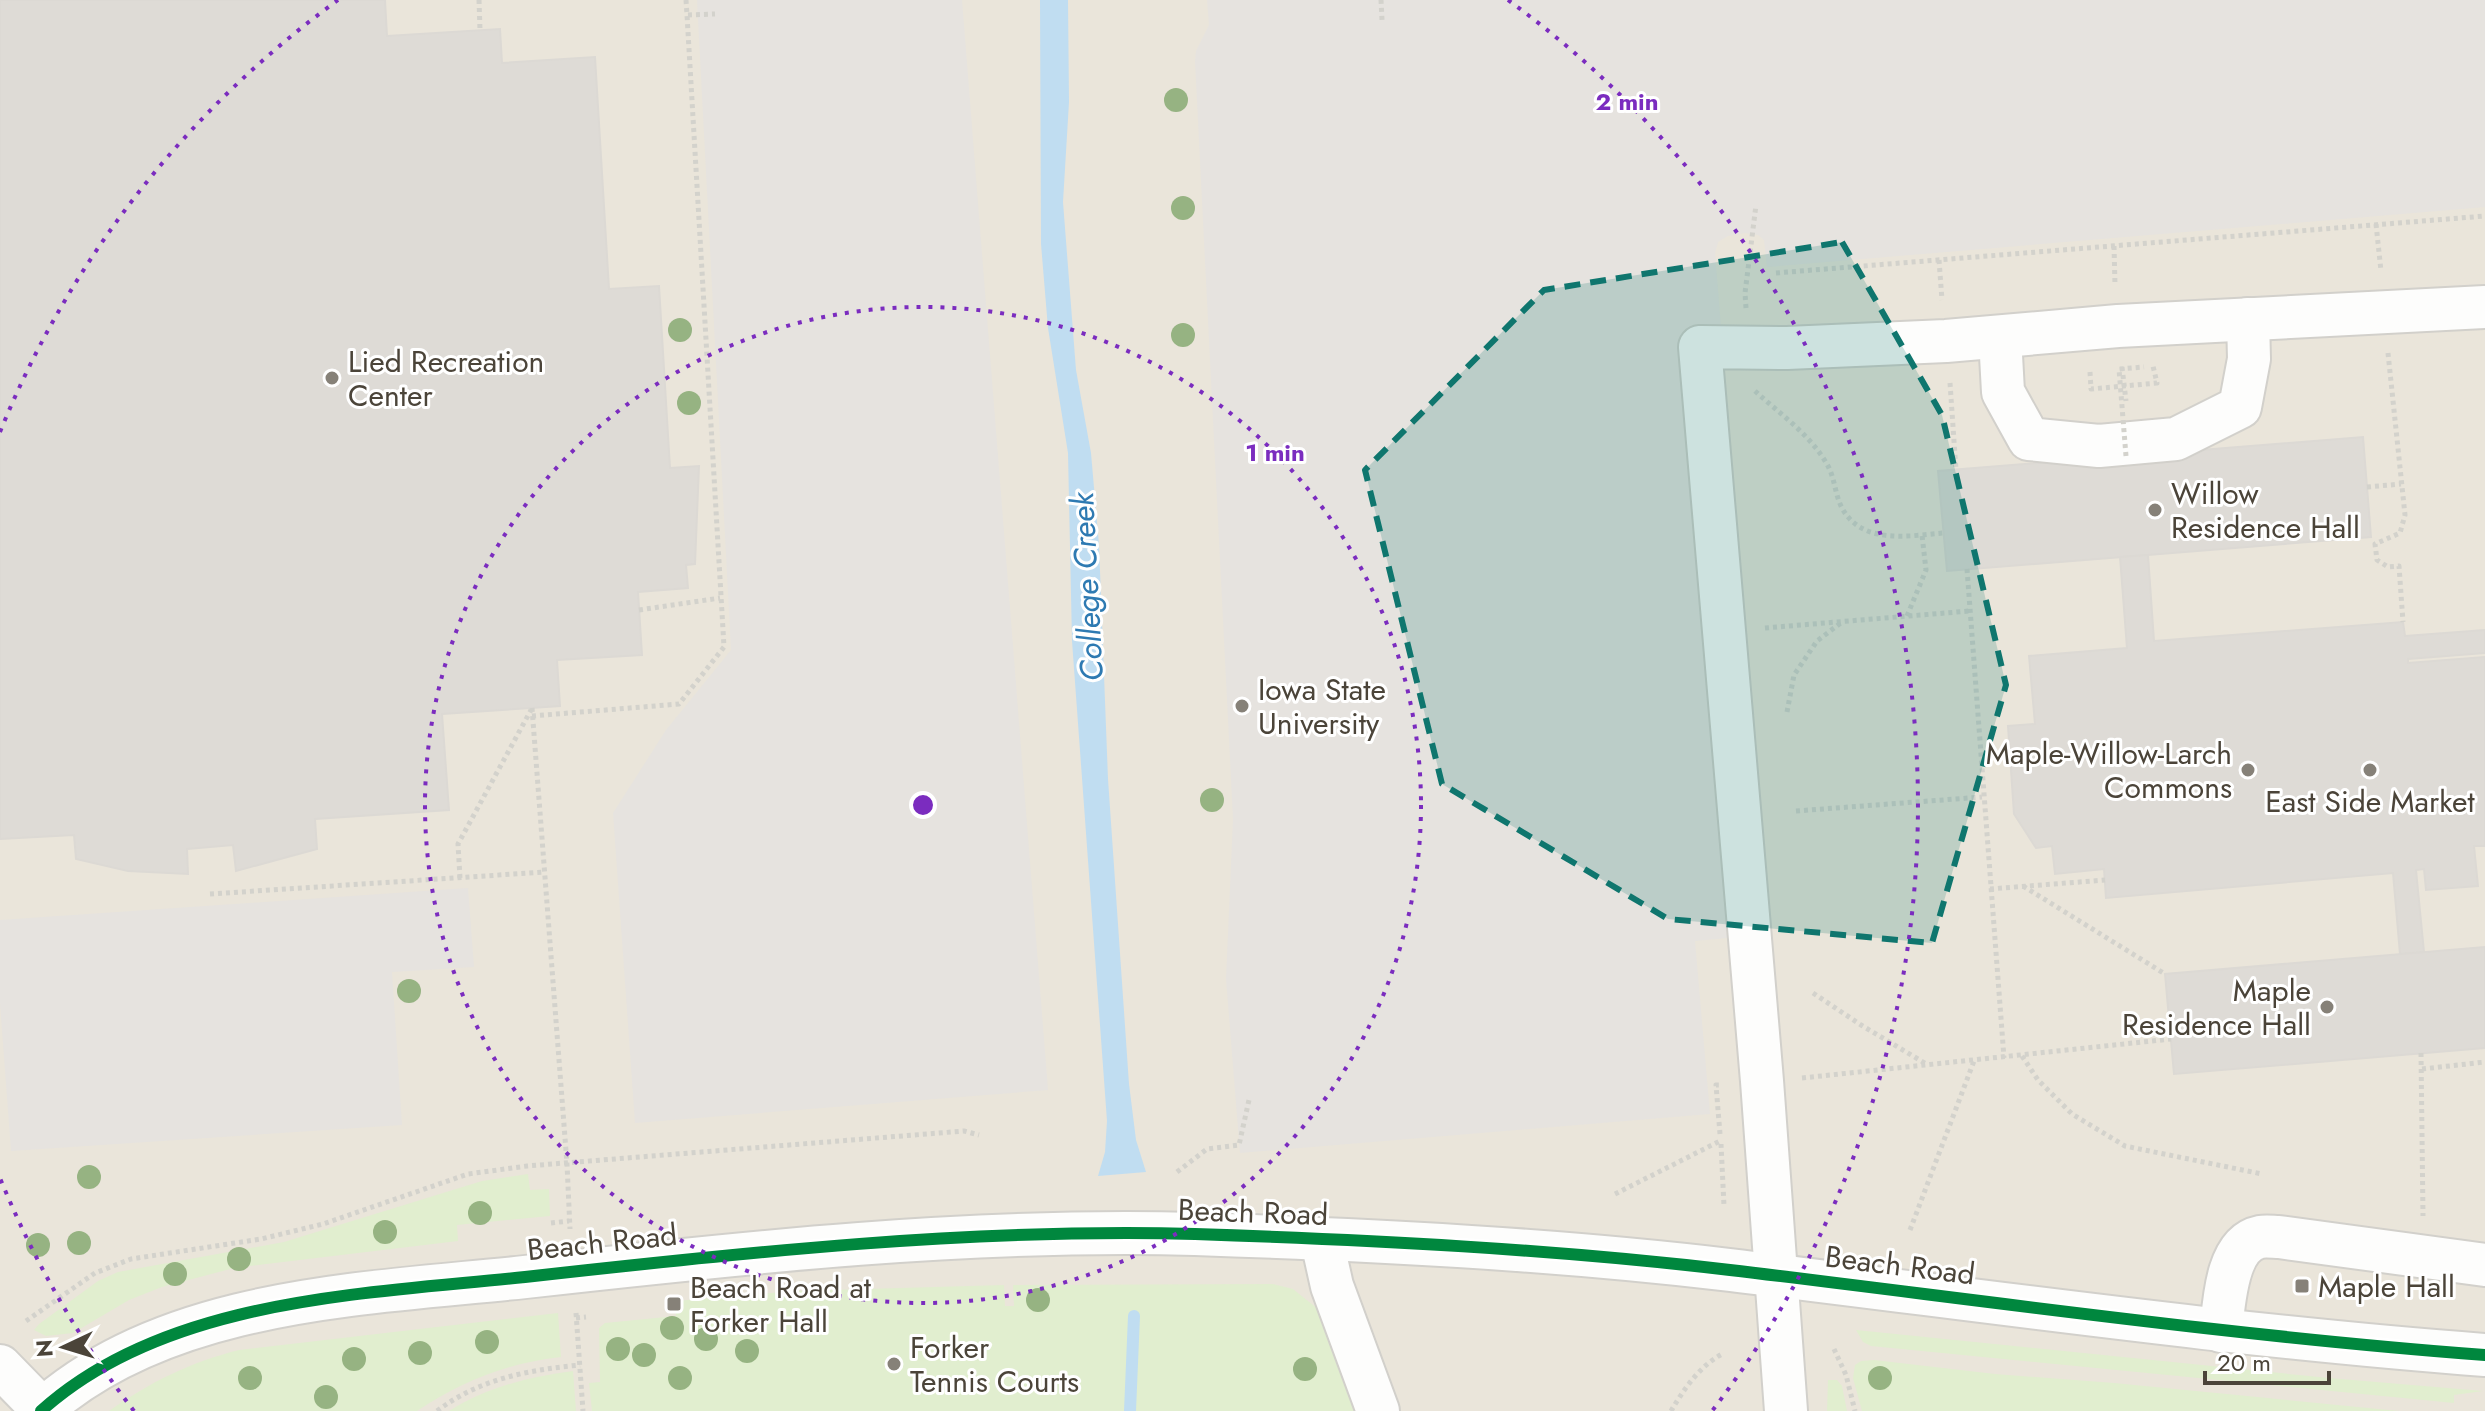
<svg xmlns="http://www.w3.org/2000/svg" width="2485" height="1411" viewBox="0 0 2485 1411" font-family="Jost,sans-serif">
	<rect width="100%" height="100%" fill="#f4f2ee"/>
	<!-- education -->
	<rect fill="#eae5da" x="0" y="0" width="2485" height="1411"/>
	<!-- green -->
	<g fill="#e1eecf">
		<polygon points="528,1174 530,1190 549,1189 550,1216 457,1225 458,1241 234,1268 162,1287 129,1300 73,1333 46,1336 34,1330 39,1324 98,1281 118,1272 284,1242 482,1181"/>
		<polygon points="1273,1284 1293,1289 1318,1309 1358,1411 592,1411 589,1383 600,1382 599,1328 605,1323 676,1316 675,1301 796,1291 1004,1285 1005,1306 1014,1306 1013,1285"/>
		<path d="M558 1313 561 1357C507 1363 462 1381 417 1411H109C150 1382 191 1362 239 1350Z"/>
		<polygon points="1856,1330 2329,1378 2483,1391 2454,1395 2454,1403 1871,1346 1863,1342"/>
		<polygon points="1874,1360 1995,1374 2114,1383 2399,1411 1862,1411 1853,1378 1855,1365 1861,1361"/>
		<path d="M573 1371 576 1411H449C488 1387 528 1377 573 1371Z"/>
		<polygon points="1828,1380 1837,1380 1842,1386 1847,1411 1827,1411"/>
	</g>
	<!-- parking -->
	<g fill="#e6e3df">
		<polygon points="697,0 962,0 1048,1090 635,1123 613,813 666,730 731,650"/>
		<polygon points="1207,0 2485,0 2485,207 1767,267 1764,240 1758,235 1745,233 1728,236 1718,242 1715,253 1770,934 1695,941 1710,1114 1240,1153 1226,979 1233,819 1195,61 1196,51 1209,25"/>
		<polygon points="468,888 474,967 392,972 402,1125 11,1151 0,1003 0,920"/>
	</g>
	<!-- water -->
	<polygon fill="#c0ddf1" points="1040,0 1068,0 1069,102 1063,202 1076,370 1091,453 1099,545 1108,779 1129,1084 1136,1140 1146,1172 1098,1176 1105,1152 1107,1121 1072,641 1068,453 1048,328 1041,244"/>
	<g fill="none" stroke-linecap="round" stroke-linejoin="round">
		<!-- stream -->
		<polyline stroke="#c0ddf1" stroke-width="12" points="1130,1411 1134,1316"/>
	</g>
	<!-- building -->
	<g fill="#dedbd6" stroke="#dcd9d4" stroke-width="2">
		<polygon points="0,0 385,0 387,36 500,29 502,63 595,57 609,289 659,286 670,468 699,466 695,564 686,565 688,588 638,592 642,655 557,660 560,706 442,714 449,810 315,819 317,849 236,871 233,845 187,849 188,874 128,871 76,859 74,835 0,839"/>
		<polygon points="2363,437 2371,537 1947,571 1938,471"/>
		<polygon points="2148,555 2154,641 2403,622 2405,636 2485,630 2485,653 2408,659 2408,663 2485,657 2485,846 2474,846 2478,886 2426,890 2424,869 2416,870 2424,952 2400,954 2393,873 2106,898 2104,869 2055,874 2052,846 2036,848 2014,814 2008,726 2035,724 2029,656 2127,648 2120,557"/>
		<polygon points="2485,947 2485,1048 2174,1074 2165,974"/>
	</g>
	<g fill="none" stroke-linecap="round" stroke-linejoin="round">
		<!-- minor casing -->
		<g stroke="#d2d0cb" stroke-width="46">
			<g id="minor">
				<polyline points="2000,337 2003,392 2029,439 2099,446 2176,439 2240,407 2249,359 2248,319"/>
				<polyline points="1322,1241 1332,1286 1378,1411"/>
				<path d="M2221 1331C2224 1303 2226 1244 2260 1237 2266 1236 2274 1237 2279 1237L2485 1265"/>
				<polyline points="0,1366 43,1410"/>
				<path d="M41 1411C166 1298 365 1294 525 1277 748 1252 971 1228 1195 1234 1373 1240 1553 1249 1730 1270 1981 1300 2232 1336 2485 1355"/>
				<polyline points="1786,1411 1762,1081 1700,347 1787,348 1946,341 2118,326 2485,307"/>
			</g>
		</g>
		<!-- path -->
		<g stroke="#d3d2cc" stroke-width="5" stroke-dasharray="4 4" stroke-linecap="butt">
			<polyline points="479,0 480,30"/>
			<polyline points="686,0 687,15 715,14"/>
			<polyline points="1381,0 1382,20"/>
			<polyline points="2376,224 2381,271"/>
			<polyline points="2114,246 2115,285"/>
			<polyline points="1939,260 1942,300"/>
			<polyline points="1776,273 2485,216"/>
			<polyline points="1746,308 1745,293 1756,205"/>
			<polyline points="2388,353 2405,515 2400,533 2375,544 2377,560 2388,567 2399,566 2403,622"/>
			<polyline points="2122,367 2126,401"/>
			<polyline points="2090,372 2091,389 2157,383 2153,366"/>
			<polyline points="1950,383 1956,470"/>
			<path d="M1755 391C1780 414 1811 435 1828 466 1835 479 1835 495 1842 508 1862 545 1908 536 1943 533"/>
			<polyline points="2367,487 2401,484"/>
			<polyline points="1967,569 2004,1058"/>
			<polyline points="639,610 720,598"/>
			<polyline points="1907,616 1926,570 1922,535"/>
			<polyline points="1765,628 1969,611"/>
			<polyline points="532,708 567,1164 570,1229"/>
			<polyline points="1787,712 1794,675 1817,641 1842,622"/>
			<polyline points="532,716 679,704 724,647 687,15"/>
			<polyline points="1796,811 1982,797"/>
			<polyline points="460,878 458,844 531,710"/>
			<polyline points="2023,886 2165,974"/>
			<polyline points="1990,889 2105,880"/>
			<polyline points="210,894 545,872"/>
			<polyline points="1813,993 1861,1025 1928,1065"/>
			<polyline points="2421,1053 2423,1216"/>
			<polyline points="2022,1056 2038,1080 2072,1114 2125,1146 2262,1174"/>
			<polyline points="2422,1069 2485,1062"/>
			<polyline points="1802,1078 2171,1039"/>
			<polyline points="1720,1134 1716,1085 1721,1085"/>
			<polyline points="1721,1144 1724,1206"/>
			<polyline points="1177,1172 1207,1149 1239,1145 1249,1100"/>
			<polyline points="1615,1194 1720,1141"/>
			<polyline points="551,1223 569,1221"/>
			<polyline points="1910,1230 1974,1061"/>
			<polyline points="576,1313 583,1411"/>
			<polyline points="576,1318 586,1317"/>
			<polyline points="26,1321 95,1273 131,1259 261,1239 323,1224 468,1174 527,1166 964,1131 979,1135"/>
			<polyline points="1834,1349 1846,1375 1855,1411"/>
			<path d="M437 1411C479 1379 528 1370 580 1365"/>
			<path d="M1671 1411C1684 1389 1700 1365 1724 1353"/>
		</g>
		<!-- minor -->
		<use href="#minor" stroke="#fdfdfc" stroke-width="42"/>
		<!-- path-bridge -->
		<polyline stroke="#d3d2cc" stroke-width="5" stroke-dasharray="4 4" stroke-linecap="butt" points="2126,456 2119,369 2144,367"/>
		<!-- cycleway casing -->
		<g stroke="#fff" stroke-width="17">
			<path id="cycleway" d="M41 1411C166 1298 365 1294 525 1277 748 1252 971 1228 1195 1234 1373 1240 1553 1249 1730 1270 1981 1300 2232 1336 2485 1355"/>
		</g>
		<!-- cycleway -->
		<use href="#cycleway" stroke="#00873e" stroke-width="12"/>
	</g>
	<!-- trees -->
	<g fill="#96b382">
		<circle cx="1176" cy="100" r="12"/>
		<circle cx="1183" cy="208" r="12"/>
		<circle cx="680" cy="330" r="12"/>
		<circle cx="1183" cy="335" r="12"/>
		<circle cx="689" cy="403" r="12"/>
		<circle cx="1212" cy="800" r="12"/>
		<circle cx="409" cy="991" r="12"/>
		<circle cx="89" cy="1177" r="12"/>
		<circle cx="480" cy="1213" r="12"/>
		<circle cx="385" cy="1232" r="12"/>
		<circle cx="79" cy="1243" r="12"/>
		<circle cx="38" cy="1245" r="12"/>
		<circle cx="239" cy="1259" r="12"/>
		<circle cx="175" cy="1274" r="12"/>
		<circle cx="1038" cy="1300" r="12"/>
		<circle cx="672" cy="1328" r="12"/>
		<circle cx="706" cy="1339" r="12"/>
		<circle cx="487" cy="1342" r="12"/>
		<circle cx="618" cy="1349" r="12"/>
		<circle cx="747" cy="1351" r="12"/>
		<circle cx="420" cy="1353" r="12"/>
		<circle cx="644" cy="1355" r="12"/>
		<circle cx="354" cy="1359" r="12"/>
		<circle cx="1305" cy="1369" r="12"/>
		<circle cx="250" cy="1378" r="12"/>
		<circle cx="680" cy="1378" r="12"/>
		<circle cx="1880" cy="1378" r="12"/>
		<circle cx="326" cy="1397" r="12"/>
	</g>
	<!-- marked area -->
	<path fill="#0f766e" fill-opacity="0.2" stroke="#0f766e" stroke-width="6" stroke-dasharray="16 10" stroke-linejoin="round" d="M1842 242 1942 415 2006 685 1932 943 1668 919 1442 784 1365 470 1544 290Z"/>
	<!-- distance rings -->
	<g fill="none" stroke="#7b2cbf" stroke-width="4" stroke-dasharray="4 8">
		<circle cx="923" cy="805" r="498"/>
		<path d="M134 1411A995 995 0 0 1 0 1178M0 432A995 995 0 0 1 338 0M1508 0A995 995 0 0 1 1712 1411"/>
	</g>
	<!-- markers -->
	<g fill="#868178" stroke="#fff" stroke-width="3">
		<circle cx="332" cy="378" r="8"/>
		<circle cx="2155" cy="510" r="8"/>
		<circle cx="1242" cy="706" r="8"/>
		<circle cx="2248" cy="770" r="8"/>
		<circle cx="2370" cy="770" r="8"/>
		<circle cx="2327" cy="1007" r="8"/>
		<rect x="2294" y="1278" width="16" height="16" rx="4"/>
		<rect x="666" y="1296" width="16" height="16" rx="4"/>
		<circle cx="894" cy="1364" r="8"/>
	</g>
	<g text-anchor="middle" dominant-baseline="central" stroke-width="6" stroke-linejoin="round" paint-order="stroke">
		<!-- poi labels -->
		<g font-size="30" fill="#4b4439" stroke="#fff" text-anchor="start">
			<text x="348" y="361">Lied Recreation<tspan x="348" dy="34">Center</tspan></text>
			<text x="2171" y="493">Willow<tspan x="2171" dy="34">Residence Hall</tspan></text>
			<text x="1258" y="689">Iowa State<tspan x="1258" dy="34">University</tspan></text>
			<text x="2232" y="753" text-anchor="end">Maple-Willow-Larch<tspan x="2232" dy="34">Commons</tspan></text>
			<text x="2370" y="801" text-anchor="middle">East Side Market</text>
			<text x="2311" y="990" text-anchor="end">Maple<tspan x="2311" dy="34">Residence Hall</tspan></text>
			<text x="2318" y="1286">Maple Hall</text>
			<text x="690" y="1287">Beach Road at<tspan x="690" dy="34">Forker Hall</tspan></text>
			<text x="910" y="1347">Forker<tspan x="910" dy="34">Tennis Courts</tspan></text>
		</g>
		<!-- street labels -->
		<g font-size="30" fill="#4b4439" stroke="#fff">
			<text transform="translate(1253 1212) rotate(2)">Beach Road</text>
			<text transform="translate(602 1242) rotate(-6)">Beach Road</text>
			<text transform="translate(1900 1265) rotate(7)">Beach Road</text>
		</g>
		<!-- water labels -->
		<g font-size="32" font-style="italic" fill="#2e7ab2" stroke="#fff">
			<text transform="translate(1087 587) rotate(-93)">College Creek</text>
		</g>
	</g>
	<circle cx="923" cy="805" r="12" fill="#7b2cbf" stroke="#fff" stroke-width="4"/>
	<g font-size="24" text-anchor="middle" font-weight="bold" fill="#7b2cbf" stroke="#fff" stroke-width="6" stroke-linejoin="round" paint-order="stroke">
		<text x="1627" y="110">2 min</text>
		<text x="1275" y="461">1 min</text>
	</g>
	<!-- north arrow -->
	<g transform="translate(64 1347) rotate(266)" stroke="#ffffff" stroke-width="6" paint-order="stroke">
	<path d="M0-6L14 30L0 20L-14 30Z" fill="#4b4439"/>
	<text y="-12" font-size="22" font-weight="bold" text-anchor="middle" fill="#4b4439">N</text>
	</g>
	<!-- scale -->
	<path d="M2205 1371v12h124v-12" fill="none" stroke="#4b4439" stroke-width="4"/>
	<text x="2217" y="1371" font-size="24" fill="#4b4439" stroke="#ffffff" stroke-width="6" paint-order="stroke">20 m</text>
</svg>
